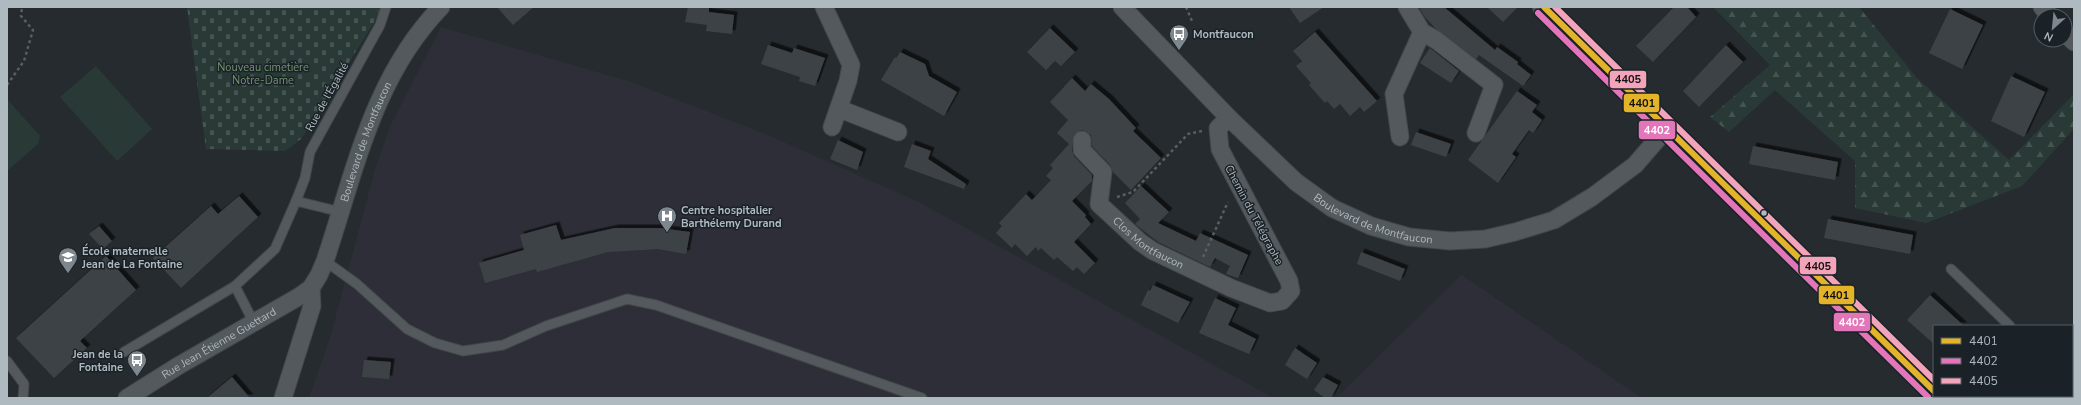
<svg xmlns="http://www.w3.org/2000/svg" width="2081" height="405" viewBox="0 0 2081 405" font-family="'Nunito Sans',sans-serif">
	<defs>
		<pattern id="forest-firs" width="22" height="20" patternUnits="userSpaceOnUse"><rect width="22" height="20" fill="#293a36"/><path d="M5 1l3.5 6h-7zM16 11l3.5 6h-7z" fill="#465451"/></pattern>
		<pattern id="cemetery-stones" width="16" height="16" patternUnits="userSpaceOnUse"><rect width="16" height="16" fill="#293a36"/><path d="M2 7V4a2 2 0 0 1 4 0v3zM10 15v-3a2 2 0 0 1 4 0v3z" fill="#465451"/></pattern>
		<filter id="shadow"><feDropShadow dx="3.5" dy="-3.5" stdDeviation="0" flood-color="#0009"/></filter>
	</defs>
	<rect width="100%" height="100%" fill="#252b2e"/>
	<!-- medical -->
	<g fill="#2d2e37">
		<polygon points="441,27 632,82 768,135 919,202 1274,398 309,398 331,334 375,169 390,126"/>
		<polygon points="1461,275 1462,275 1642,398 1336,398"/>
	</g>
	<!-- forest -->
	<polygon fill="url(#forest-firs)" points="1713,7 1859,7 1917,78 2009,160 2074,94 2074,129 2022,186 1926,223 1855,208 1855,161 1775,90 1729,132 1710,117 1770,65"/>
	<!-- cemetery -->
	<polygon fill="url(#cemetery-stones)" points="187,7 380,7 378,16 301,139 285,151 206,149"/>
	<!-- pitch -->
	<g fill="#293a36">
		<polygon points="96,66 152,129 117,161 60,97"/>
		<polygon points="7,99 40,136 38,144 7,171"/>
	</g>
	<!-- building -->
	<g fill="#3e4346" filter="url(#shadow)">
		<polygon points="497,7 534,7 513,25"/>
		<polygon points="688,7 709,7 709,12 734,15 732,34 706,31 707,25 685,22"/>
		<polygon points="1289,7 1324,7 1300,23"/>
		<polygon points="1419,7 1444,7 1495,50 1497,47 1518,62 1517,64 1531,75 1523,86 1479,55 1476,59 1436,29 1424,16"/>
		<polygon points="1487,7 1518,7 1503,22"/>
		<polygon points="1674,7 1687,7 1696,17 1653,62 1636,46"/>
		<polygon points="1950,9 1983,25 1962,69 1929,53"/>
		<polygon points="1050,28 1075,52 1061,66 1055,61 1046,70 1027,52"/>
		<polygon points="1315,32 1377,101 1364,112 1360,107 1350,116 1340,104 1334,109 1327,101 1325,103 1309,85 1311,83 1296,66 1302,61 1293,51"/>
		<polygon points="768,45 792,53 794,48 825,58 815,86 799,81 800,77 761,64"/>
		<polygon points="1726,45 1743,62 1699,107 1683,91"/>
		<polygon points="1430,48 1459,71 1451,83 1420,63"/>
		<polygon points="900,52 925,64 929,76 957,92 944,116 881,80 895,57 896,58"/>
		<polygon points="2011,76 2045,92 2024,137 1991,121"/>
		<polygon points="1072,78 1085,91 1091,84 1109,99 1136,128 1133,131 1161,158 1131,190 1113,172 1110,165 1092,146 1091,135 1087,132 1082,130 1074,135 1072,150 1074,156 1092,175 1092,181 1072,201 1086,215 1085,217 1091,224 1074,242 1095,263 1084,274 1077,267 1073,271 1057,257 1054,260 1041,248 1038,251 1036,247 1027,256 1015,244 1012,248 996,233 1002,226 999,223 1026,194 1032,200 1051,180 1046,176 1053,168 1050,165 1069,144 1057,133 1068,120 1050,102"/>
		<polygon points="1517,91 1537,105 1532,112 1542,120 1533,133 1529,130 1512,154 1516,157 1498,183 1468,160"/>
		<polygon points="1416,132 1451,144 1446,157 1411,145"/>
		<polygon points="838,140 863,152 857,170 830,159"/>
		<polygon points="912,144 931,151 928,159 966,184 964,189 904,167"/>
		<polygon points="1753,146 1838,162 1835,180 1749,164"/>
		<polygon points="1141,186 1169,212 1158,223 1196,241 1200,233 1248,255 1238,278 1226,274 1230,266 1215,258 1210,267 1158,242 1135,224 1140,219 1125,203"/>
		<polygon points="239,196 258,217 181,288 153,258 211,206 218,214"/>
		<polygon points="1828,219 1913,235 1910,254 1824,238"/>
		<polygon points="556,225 561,240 615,228 659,228 690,232 686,254 658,249 608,252 537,272 536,269 485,283 479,263 524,250 520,235"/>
		<polygon points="99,226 112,241 103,249 89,234"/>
		<polygon points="1361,252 1405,269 1400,281 1357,264"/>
		<polygon points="106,256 136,290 80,341 87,348 54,378 16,338"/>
		<polygon points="1153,285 1190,302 1178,323 1141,305 1148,290 1150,291"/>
		<polygon points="1930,295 1964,326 1934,326 1934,344 1907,320"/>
		<polygon points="1215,298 1236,308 1228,325 1256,339 1249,354 1199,333"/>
		<polygon points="1295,348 1317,363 1307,379 1285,365"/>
		<polygon points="364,360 391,362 389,379 362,377"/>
		<polygon points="232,377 250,398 207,398"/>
		<polygon points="1323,377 1338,385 1331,398 1325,398 1314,390"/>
	</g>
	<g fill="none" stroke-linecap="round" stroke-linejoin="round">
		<!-- lane casing -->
		<g stroke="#424749" stroke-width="11">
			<g id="lane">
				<polyline points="296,201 305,178 310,152 380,25 386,7"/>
				<polyline points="325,261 357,284 407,329 435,343 463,351 503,345 546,326 627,299 656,305 922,398"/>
				<polyline points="1951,269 2010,326"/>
				<polyline points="254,323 235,286 275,249 296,201 341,212"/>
				<polyline points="124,352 235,286"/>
				<polyline points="7,361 24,384 23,398"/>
				<polyline points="2072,398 2074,392"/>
			</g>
		</g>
		<!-- street casing -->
		<g stroke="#424749" stroke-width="19">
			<g id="street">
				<polyline points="824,7 851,65 848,81 832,127"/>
				<path id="s1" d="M1122 7 1229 118 1296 182 1332 208 1371 226 1409 237 1450 241 1485 239 1515 232 1554 220 1592 197 1635 165 1667 128"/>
				<polyline points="1407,7 1422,32 1436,40 1494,85 1476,133"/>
				<polyline points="2042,7 2050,16"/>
				<polyline points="2065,33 2074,42"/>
				<polyline points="840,109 898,132"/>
				<polyline points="1400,137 1394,94 1422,32"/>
				<path id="s2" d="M1082 140V150L1103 172 1099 204 1140 242 1153 251 1231 288 1270 303 1282 301 1291 291 1289 281 1220 149 1218 128 1229 118"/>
				<path id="s3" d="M127 398 178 366 300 296 311 288 319 275 325 261C355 171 373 77 441 7"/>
				<polyline points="283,398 312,306 311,288"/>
			</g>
		</g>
		<!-- primary casing -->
		<g stroke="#42484b" stroke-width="24">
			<polyline id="primary" points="1544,7 1934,391"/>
		</g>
		<!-- path -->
		<g stroke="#585e62" stroke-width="2.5" stroke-dasharray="3 3" stroke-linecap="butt">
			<polyline points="1186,7 1192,21"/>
			<polyline points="7,85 24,61 33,30 21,16 22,7"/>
			<polyline points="1117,197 1133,192 1188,134 1202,131"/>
			<polyline points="1203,257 1228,202"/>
		</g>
		<!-- lane -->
		<use href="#lane" stroke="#54595d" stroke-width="9"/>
		<!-- street -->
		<use href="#street" stroke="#54595d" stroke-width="17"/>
		<!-- primary -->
		<use href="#primary" stroke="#565b5f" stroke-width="22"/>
		<!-- bus-1 casing -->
		<g stroke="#1a2227" stroke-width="9">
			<polyline id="bus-1" points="1544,7 1934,391"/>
		</g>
		<!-- bus-2 casing -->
		<g stroke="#1a2227" stroke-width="9">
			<polyline id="bus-2" points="1538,13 1928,397"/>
		</g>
		<!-- bus-3 casing -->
		<g stroke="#1a2227" stroke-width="9">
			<polyline id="bus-3" points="1555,7 1934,380"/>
		</g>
		<!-- bus-1 -->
		<use href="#bus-1" stroke="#e3b32a" stroke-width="6"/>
		<!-- bus-2 -->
		<use href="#bus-2" stroke="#e276b9" stroke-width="6"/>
		<!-- bus-3 -->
		<use href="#bus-3" stroke="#f3a4ba" stroke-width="6"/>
	</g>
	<!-- icons -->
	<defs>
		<g id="bus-pin" transform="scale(1)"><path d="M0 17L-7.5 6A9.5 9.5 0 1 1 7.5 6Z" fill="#7e878d" stroke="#1a2227"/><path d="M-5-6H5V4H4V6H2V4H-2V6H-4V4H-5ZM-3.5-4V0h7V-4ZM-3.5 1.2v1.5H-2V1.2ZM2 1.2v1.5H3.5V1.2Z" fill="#fff"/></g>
		<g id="hospital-pin" transform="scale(1)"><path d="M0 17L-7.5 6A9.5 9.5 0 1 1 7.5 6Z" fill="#7e878d" stroke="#1a2227"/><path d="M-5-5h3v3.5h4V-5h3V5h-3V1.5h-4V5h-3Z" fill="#fff"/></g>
		<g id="school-pin" transform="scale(1)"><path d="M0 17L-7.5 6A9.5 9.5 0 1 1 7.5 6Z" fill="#7e878d" stroke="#1a2227"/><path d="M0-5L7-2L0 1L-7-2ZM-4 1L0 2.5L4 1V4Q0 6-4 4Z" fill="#fff"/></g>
	</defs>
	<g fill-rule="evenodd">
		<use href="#bus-pin" x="1179" y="34"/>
		<use href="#hospital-pin" x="667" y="216"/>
		<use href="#school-pin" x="68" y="257"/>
		<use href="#bus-pin" x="137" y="360"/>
	</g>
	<!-- markers -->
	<circle fill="#aeb9c0" stroke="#1a2227" stroke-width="1.5" cx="1764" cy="213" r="3.5"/>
	<g text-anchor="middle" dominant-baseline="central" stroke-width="3" stroke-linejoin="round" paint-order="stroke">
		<!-- poi labels -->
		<g font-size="11" font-weight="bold" fill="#aeb9c0" stroke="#1a2227" text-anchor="start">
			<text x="1193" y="34">Montfaucon</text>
			<text x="681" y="210">Centre hospitalier<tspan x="681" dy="13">Barthélemy Durand</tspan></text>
			<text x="82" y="251">École maternelle<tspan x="82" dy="13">Jean de La Fontaine</tspan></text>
			<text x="123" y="354" text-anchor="end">Jean de la<tspan x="123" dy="13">Fontaine</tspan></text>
		</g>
		<!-- park labels -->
		<g font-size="11" fill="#719371" stroke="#1a2227">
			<text x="263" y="67">Nouveau cimetière<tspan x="263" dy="13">Notre-Dame</tspan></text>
		</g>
		<!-- street labels -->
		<g font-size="11" fill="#aeb9c0" stroke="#1a2227">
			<text transform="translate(327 97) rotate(-61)">Rue de l'Égalité</text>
			<text stroke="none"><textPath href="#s3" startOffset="371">Boulevard de Montfaucon</textPath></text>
			<text transform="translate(1254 215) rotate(62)">Chemin du Télégraphe</text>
			<text stroke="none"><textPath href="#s1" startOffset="334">Boulevard de Montfaucon</textPath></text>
			<text stroke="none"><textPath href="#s2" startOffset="136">Clos Montfaucon</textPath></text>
			<text stroke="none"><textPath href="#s3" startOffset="107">Rue Jean Étienne Guettard</textPath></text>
		</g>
	</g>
	<g stroke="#1a2227" stroke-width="1.5">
		<rect x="1609" y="70" width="38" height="19" rx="4" fill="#f3a4ba"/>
		<rect x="1623" y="93" width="37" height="20" rx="4" fill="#e3b32a"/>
		<rect x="1638" y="120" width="38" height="20" rx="4" fill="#e276b9"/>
		<rect x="1799" y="256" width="38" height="19" rx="4" fill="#f3a4ba"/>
		<rect x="1818" y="285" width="37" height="20" rx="4" fill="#e3b32a"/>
		<rect x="1833" y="312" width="38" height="20" rx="4" fill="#e276b9"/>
	</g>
	<g font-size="11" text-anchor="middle" font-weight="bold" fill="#fff">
		<text x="1657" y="134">4402</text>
		<text x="1852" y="326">4402</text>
	</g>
	<g font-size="11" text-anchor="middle" font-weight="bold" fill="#111">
		<text x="1628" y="83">4405</text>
		<text x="1642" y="107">4401</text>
		<text x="1818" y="270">4405</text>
		<text x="1836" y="299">4401</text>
	</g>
	<!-- border -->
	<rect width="2081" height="405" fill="none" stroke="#aeb9c0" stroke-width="16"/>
	<!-- legend -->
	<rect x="1933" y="325" width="140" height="72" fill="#1a2227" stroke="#555e64"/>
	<rect x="1941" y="338" width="20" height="6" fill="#e3b32a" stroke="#555e64"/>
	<text x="1969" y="345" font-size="12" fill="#aeb9c0">4401</text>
	<rect x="1941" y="358" width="20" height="6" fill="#e276b9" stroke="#555e64"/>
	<text x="1969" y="365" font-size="12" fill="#aeb9c0">4402</text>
	<rect x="1941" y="378" width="20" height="6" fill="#f3a4ba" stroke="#555e64"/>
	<text x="1969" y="385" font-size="12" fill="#aeb9c0">4405</text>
	<!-- north arrow -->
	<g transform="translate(2053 28) rotate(207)"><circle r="19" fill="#1a2227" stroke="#555e64"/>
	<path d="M0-3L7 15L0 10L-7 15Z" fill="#7e878d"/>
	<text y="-6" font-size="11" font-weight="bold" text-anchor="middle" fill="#aeb9c0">N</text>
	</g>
</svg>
